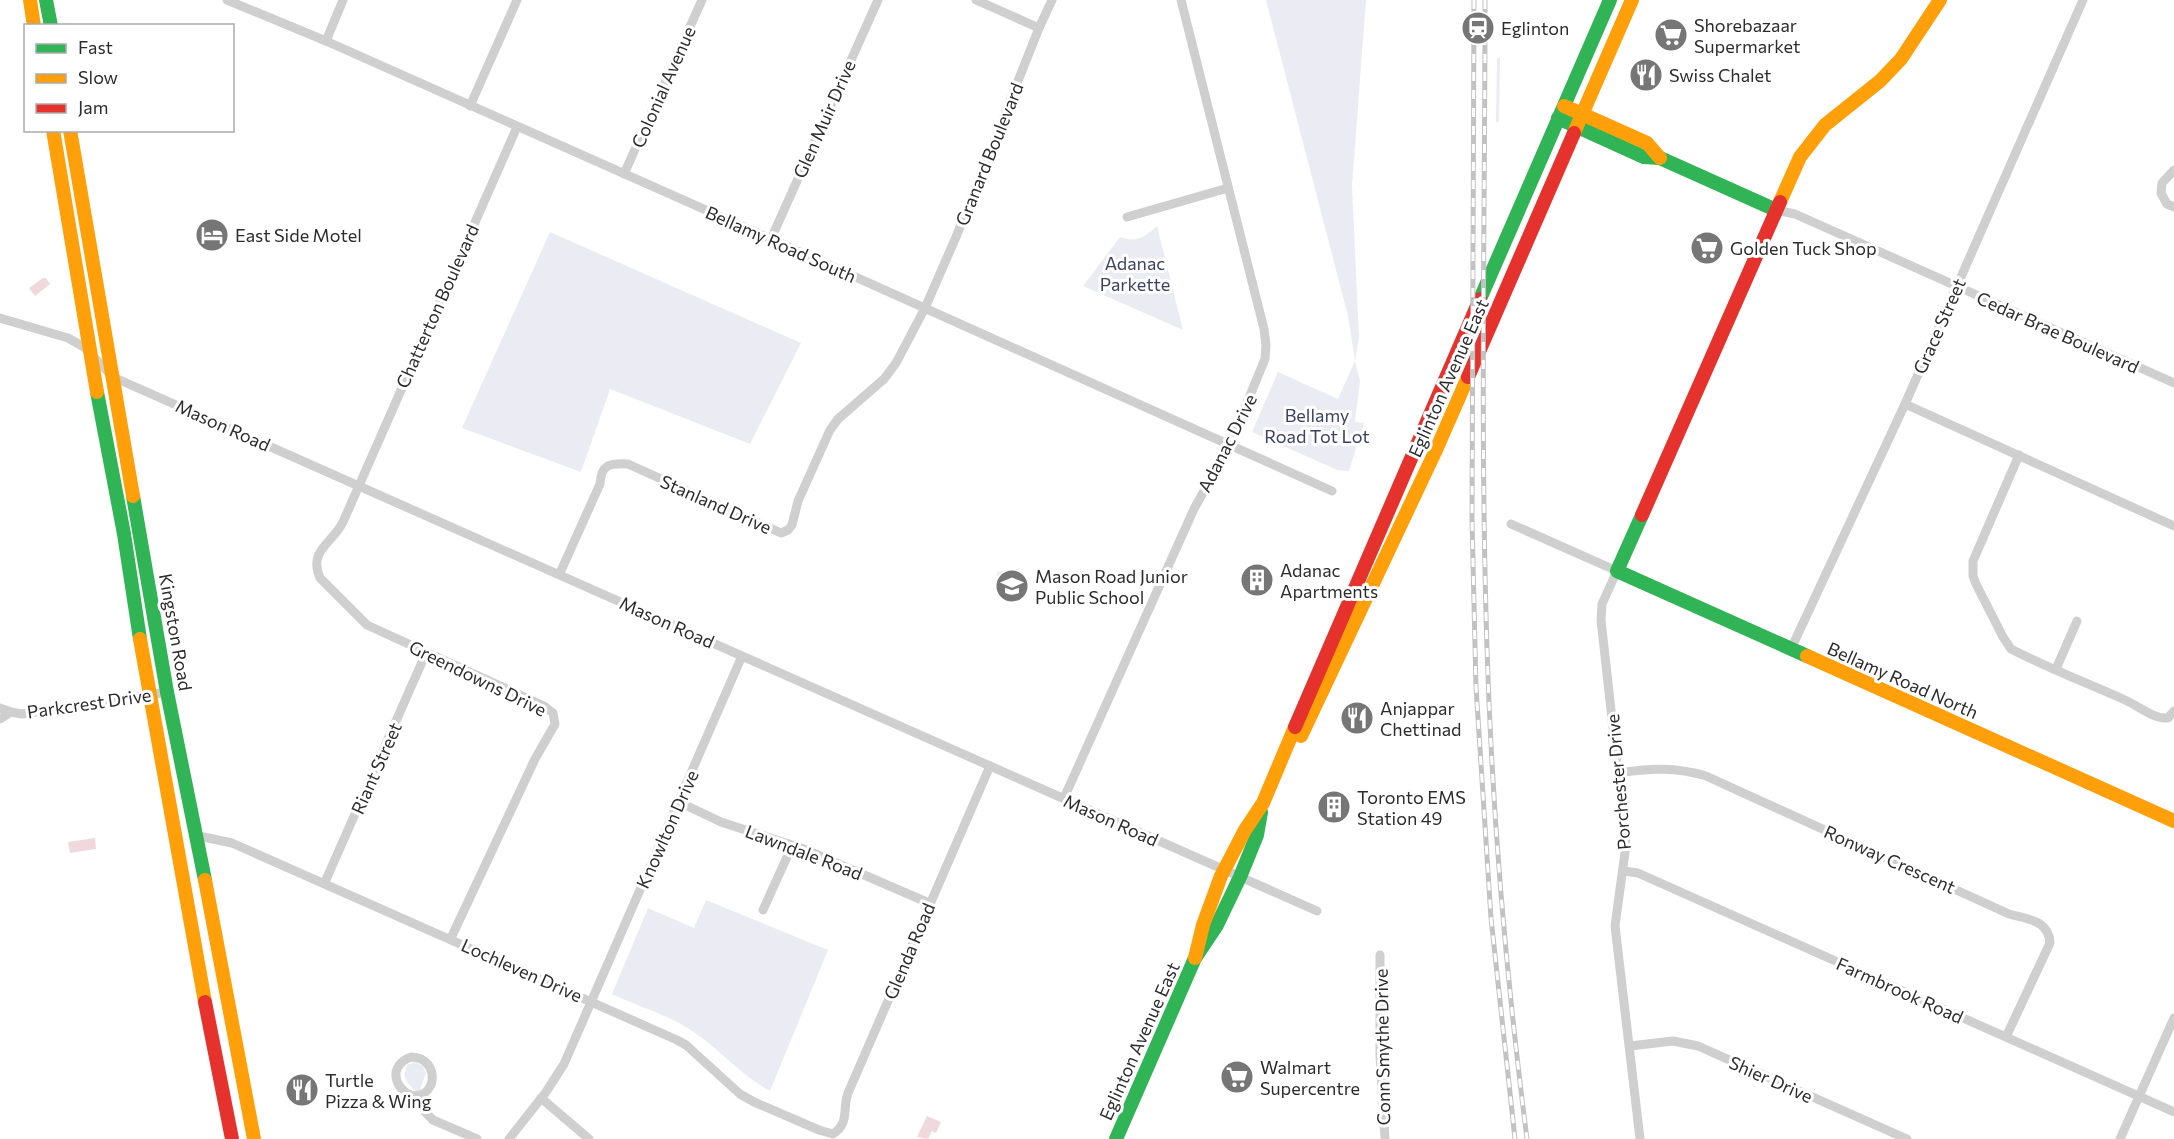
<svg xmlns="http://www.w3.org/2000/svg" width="2174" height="1139" viewBox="0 0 2174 1139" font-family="Commissioner,sans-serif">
	<rect width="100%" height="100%" fill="#fff"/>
	<!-- green -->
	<g fill="#ebecf3">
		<polygon points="1266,0 1366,0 1352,186 1359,338 1355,361 1360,381 1355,422 1364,423 1349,471 1337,470 1252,432 1278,372 1338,399 1355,361 1348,316"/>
		<polygon points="1497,58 1500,58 1499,122 1496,122"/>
		<path d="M1157 226 1183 330 1083 286 1120 237C1136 243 1145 237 1157 226Z"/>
		<polygon points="550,232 801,343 750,444 610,389 581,472 462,428"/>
		<polygon points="1019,569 1021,583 999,586 997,572"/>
		<path d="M706 900 828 950 770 1091C738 1074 716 1044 684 1026 662 1013 635 1005 612 994L648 908 694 928Z"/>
		<polygon points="415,1062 423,1066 426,1073 420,1090 416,1092 407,1082 404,1075 407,1065"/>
	</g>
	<!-- water -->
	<g fill="#f0d8df">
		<polygon points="43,278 46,278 50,284 35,296 29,288"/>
		<polygon points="95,838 96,849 70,853 68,842"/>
		<polygon points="927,1116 941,1122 936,1133 932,1131 928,1139 917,1137"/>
	</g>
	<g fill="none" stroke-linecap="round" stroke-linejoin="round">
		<!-- street -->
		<g stroke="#cfcfcf" stroke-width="9">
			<polyline points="227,0 326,41 771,239 1332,491"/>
			<polyline points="976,0 1039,28"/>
			<polyline points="326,41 343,0"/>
			<polyline points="470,106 517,0"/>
			<polyline points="2174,170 2162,183 2161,193 2167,204 2174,207"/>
			<polyline points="624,174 702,0"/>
			<polyline points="1776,210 1795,214 2174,383"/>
			<polyline points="1127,217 1228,188"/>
			<polyline points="771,239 878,0"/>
			<polyline points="0,318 68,338 84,347 113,377 1317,911"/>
			<polyline points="1905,404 2174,526"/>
			<path d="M2019 455 1973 561V576L1976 584 2003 637 2011 649C2048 668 2087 683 2125 700 2139 706 2153 719 2168 718L2174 711"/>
			<polyline points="1511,524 1617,571 1602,604 1601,620 1626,845 1615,926 1640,1139"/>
			<path d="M560 573 600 484C601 464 610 463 628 464L781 533 788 530 792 525 798 501 830 430 838 419 884 379 896 363 925 308 956 237 1039 28 1052 0"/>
			<polyline points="1791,649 1905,404 2083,0"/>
			<polyline points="2056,669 2077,621"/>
			<polyline points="0,708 11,712 22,714 167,692"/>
			<polyline points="0,719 11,712"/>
			<path d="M1619 773C1649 768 1676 767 1706 776L2009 914C2027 919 2049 920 2050 943L2006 1037"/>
			<polyline points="1064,798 1194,509 1230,444 1265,359 1266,345 1264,329 1181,0"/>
			<polyline points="679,802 721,822 804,849 929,903"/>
			<path d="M194 835 232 843 677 1040 686 1045 740 1094 754 1102 819 1130 833 1134C850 1123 842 1109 848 1093L990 766"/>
			<polyline points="1624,871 1638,873 2174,1112"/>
			<polyline points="325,882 426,653"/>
			<polyline points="763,910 792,846"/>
			<path d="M451 938 535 759 555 724 553 713 544 706 367 625 320 578C308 550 332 544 343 522L517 127"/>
			<polyline points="1380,955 1380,1056 1385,1139"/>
			<polyline points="1630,1046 1673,1041 1698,1046 1907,1139"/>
			<path d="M411 1057C436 1057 439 1089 420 1095 402 1101 381 1068 411 1057Z"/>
			<polyline points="419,1095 426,1113 433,1120 477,1139"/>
			<polyline points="541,1098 589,1139"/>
			<polyline points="509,1139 546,1092 564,1064 742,656"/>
			<polyline points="2120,1139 2174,1018"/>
		</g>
		<!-- fast -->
		<g stroke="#30b455" stroke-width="14">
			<polyline points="46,0 51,26"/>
			<polyline points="1558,118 1644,157 1660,158 1776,210"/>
			<polyline points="1480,299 1610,0"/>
			<polyline points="97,392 124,534 140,639"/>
			<polyline points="133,496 167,692 205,880"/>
			<polyline points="1642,515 1617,571 1807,656"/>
			<polyline points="1116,1139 1195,958 1217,925 1240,877 1257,835 1261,812"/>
		</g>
		<!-- slow -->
		<g stroke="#ff9f0a" stroke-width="14">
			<polyline points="30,0 34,26"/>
			<polyline points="1564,106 1647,143 1660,158"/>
			<polyline points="53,130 97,392"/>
			<polyline points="70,130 133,496"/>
			<polyline points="1574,133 1632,0"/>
			<polyline points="1780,202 1800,157 1825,125 1880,81 1901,59 1940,0"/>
			<polyline points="140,639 205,1002"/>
			<polyline points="1807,656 2174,821"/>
			<polyline points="1301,736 1436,450 1468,377"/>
			<polyline points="205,880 254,1139"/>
			<polyline points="1195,958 1203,925 1221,876 1245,830 1263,803 1295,727"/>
		</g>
		<!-- jam -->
		<g stroke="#e5322d" stroke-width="14">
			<polyline points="1468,377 1574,133"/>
			<polyline points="1642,515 1780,202"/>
			<polyline points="1295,727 1480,299"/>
			<polyline points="205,1002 232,1139"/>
		</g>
		<!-- rail casing -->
		<g stroke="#c2c2c2" stroke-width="5">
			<g id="rail">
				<polyline points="1474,0 1472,520 1476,687 1491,918 1515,1139"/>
				<path d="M1485 0C1485 216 1480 432 1487 648 1492 812 1506 976 1527 1139"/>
			</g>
		</g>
		<!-- rail -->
		<use href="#rail" stroke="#fff" stroke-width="3" stroke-dasharray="9" stroke-linecap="butt"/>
	</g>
	<!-- icons -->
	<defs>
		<g id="station-disc" transform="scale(1.725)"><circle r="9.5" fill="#767676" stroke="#fff"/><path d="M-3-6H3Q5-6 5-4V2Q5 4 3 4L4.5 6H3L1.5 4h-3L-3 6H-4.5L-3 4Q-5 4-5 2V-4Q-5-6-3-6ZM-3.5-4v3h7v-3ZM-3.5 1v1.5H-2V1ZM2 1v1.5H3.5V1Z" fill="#fff"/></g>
		<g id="supermarket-disc" transform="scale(1.725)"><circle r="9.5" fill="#767676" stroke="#fff"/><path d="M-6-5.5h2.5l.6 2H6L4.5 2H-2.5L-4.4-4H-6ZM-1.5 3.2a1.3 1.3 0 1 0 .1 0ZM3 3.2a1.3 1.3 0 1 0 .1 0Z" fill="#fff"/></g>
		<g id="restaurant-disc" transform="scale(1.725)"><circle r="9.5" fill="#767676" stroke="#fff"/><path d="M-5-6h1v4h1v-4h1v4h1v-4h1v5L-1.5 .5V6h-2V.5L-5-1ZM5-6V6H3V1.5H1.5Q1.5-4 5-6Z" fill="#fff"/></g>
		<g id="hotel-disc" transform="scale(1.725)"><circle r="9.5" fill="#767676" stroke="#fff"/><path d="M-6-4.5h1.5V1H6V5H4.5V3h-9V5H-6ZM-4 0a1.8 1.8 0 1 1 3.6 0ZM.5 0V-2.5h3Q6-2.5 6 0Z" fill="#fff"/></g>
		<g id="building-disc" transform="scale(1.725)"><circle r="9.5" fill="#767676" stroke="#fff"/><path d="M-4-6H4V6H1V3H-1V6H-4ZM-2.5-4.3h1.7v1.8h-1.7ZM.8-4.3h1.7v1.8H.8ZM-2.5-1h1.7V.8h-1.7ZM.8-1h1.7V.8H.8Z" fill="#fff"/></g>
		<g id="school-disc" transform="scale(1.725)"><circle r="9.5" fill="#767676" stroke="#fff"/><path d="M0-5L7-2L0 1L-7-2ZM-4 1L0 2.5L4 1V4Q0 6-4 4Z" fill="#fff"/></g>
	</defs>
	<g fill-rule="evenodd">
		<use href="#station-disc" x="1478" y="28"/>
		<use href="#supermarket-disc" x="1671" y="35"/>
		<use href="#restaurant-disc" x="1646" y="75"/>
		<use href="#hotel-disc" x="212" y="235"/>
		<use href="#supermarket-disc" x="1707" y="248"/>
		<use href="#building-disc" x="1257" y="580"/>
		<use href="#school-disc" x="1012" y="586"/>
		<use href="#restaurant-disc" x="1357" y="718"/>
		<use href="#building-disc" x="1334" y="807"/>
		<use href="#supermarket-disc" x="1237" y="1077"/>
		<use href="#restaurant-disc" x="302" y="1090"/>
	</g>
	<g text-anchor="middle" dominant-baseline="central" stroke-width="6" stroke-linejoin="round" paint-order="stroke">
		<!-- poi labels -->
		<g font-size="18" fill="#2c2c2c" stroke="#fff" text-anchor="start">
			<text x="1694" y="25">Shorebazaar<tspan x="1694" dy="21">Supermarket</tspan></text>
			<text x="1501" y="28">Eglinton</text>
			<text x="1669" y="75">Swiss Chalet</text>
			<text x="235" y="235">East Side Motel</text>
			<text x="1730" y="248">Golden Tuck Shop</text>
			<text x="1280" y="570">Adanac<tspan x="1280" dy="21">Apartments</tspan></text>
			<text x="1035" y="576">Mason Road Junior<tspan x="1035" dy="21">Public School</tspan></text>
			<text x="1380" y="708">Anjappar<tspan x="1380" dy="21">Chettinad</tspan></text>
			<text x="1357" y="797">Toronto EMS<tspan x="1357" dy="21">Station 49</tspan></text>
			<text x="1260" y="1067">Walmart<tspan x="1260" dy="21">Supercentre</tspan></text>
			<text x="325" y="1080">Turtle<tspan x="325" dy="21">Pizza &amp; Wing</tspan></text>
		</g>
		<!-- street labels -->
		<g font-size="18" fill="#2c2c2c" stroke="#fff">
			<text transform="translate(663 87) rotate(-66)">Colonial Avenue</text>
			<text transform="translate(824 119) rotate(-66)">Glen Muir Drive</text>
			<text transform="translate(989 154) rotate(-68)">Granard Boulevard</text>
			<text transform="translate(781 244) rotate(24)">Bellamy Road South</text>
			<text transform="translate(437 306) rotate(-66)">Chatterton Boulevard</text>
			<text transform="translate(1939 326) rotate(-66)">Grace Street</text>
			<text transform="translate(2058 332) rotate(24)">Cedar Brae Boulevard</text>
			<text transform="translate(1448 378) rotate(-66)">Eglinton Avenue East</text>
			<text transform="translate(223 425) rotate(24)">Mason Road</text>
			<text transform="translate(1227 443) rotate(-63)">Adanac Drive</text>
			<text transform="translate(716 504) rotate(24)">Stanland Drive</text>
			<text transform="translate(667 622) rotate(24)">Mason Road</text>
			<text transform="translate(176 632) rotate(80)">Kingston Road</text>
			<text transform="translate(478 678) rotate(26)">Greendowns Drive</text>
			<text transform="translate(1903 680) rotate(24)">Bellamy Road North</text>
			<text transform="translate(89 703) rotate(-8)">Parkcrest Drive</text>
			<text transform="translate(376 768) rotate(-66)">Riant Street</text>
			<text transform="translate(1618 782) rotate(-95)">Porchester Drive</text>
			<text transform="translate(1111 820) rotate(24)">Mason Road</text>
			<text transform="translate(667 829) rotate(-66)">Knowlton Drive</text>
			<text transform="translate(804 852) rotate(21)">Lawndale Road</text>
			<text transform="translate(1890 859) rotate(24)">Ronway Crescent</text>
			<text transform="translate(909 951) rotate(-67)">Glenda Road</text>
			<text transform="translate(522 970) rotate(24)">Lochleven Drive</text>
			<text transform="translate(1900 990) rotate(24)">Farmbrook Road</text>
			<text transform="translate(1139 1041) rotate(-66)">Eglinton Avenue East</text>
			<text transform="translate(1382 1047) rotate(-91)">Conn Smythe Drive</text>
			<text transform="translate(1771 1079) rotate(24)">Shier Drive</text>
		</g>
		<!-- park labels -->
		<g font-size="18" fill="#3c4266" stroke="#fff">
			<text x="1135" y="263">Adanac<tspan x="1135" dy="21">Parkette</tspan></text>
			<text x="1317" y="415">Bellamy<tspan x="1317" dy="21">Road Tot Lot</tspan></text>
		</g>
	</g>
	<!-- legend -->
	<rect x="24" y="24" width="210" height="108" fill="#ffffff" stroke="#ababab" stroke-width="1.5"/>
	<rect x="36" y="44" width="30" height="9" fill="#30b455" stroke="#ababab" stroke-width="1.5"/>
	<text x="78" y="54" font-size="18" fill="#2c2c2c">Fast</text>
	<rect x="36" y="74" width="30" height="9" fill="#ff9f0a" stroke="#ababab" stroke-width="1.5"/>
	<text x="78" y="84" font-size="18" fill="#2c2c2c">Slow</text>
	<rect x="36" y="104" width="30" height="9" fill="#e5322d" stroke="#ababab" stroke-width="1.5"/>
	<text x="78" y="114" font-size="18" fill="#2c2c2c">Jam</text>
</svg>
